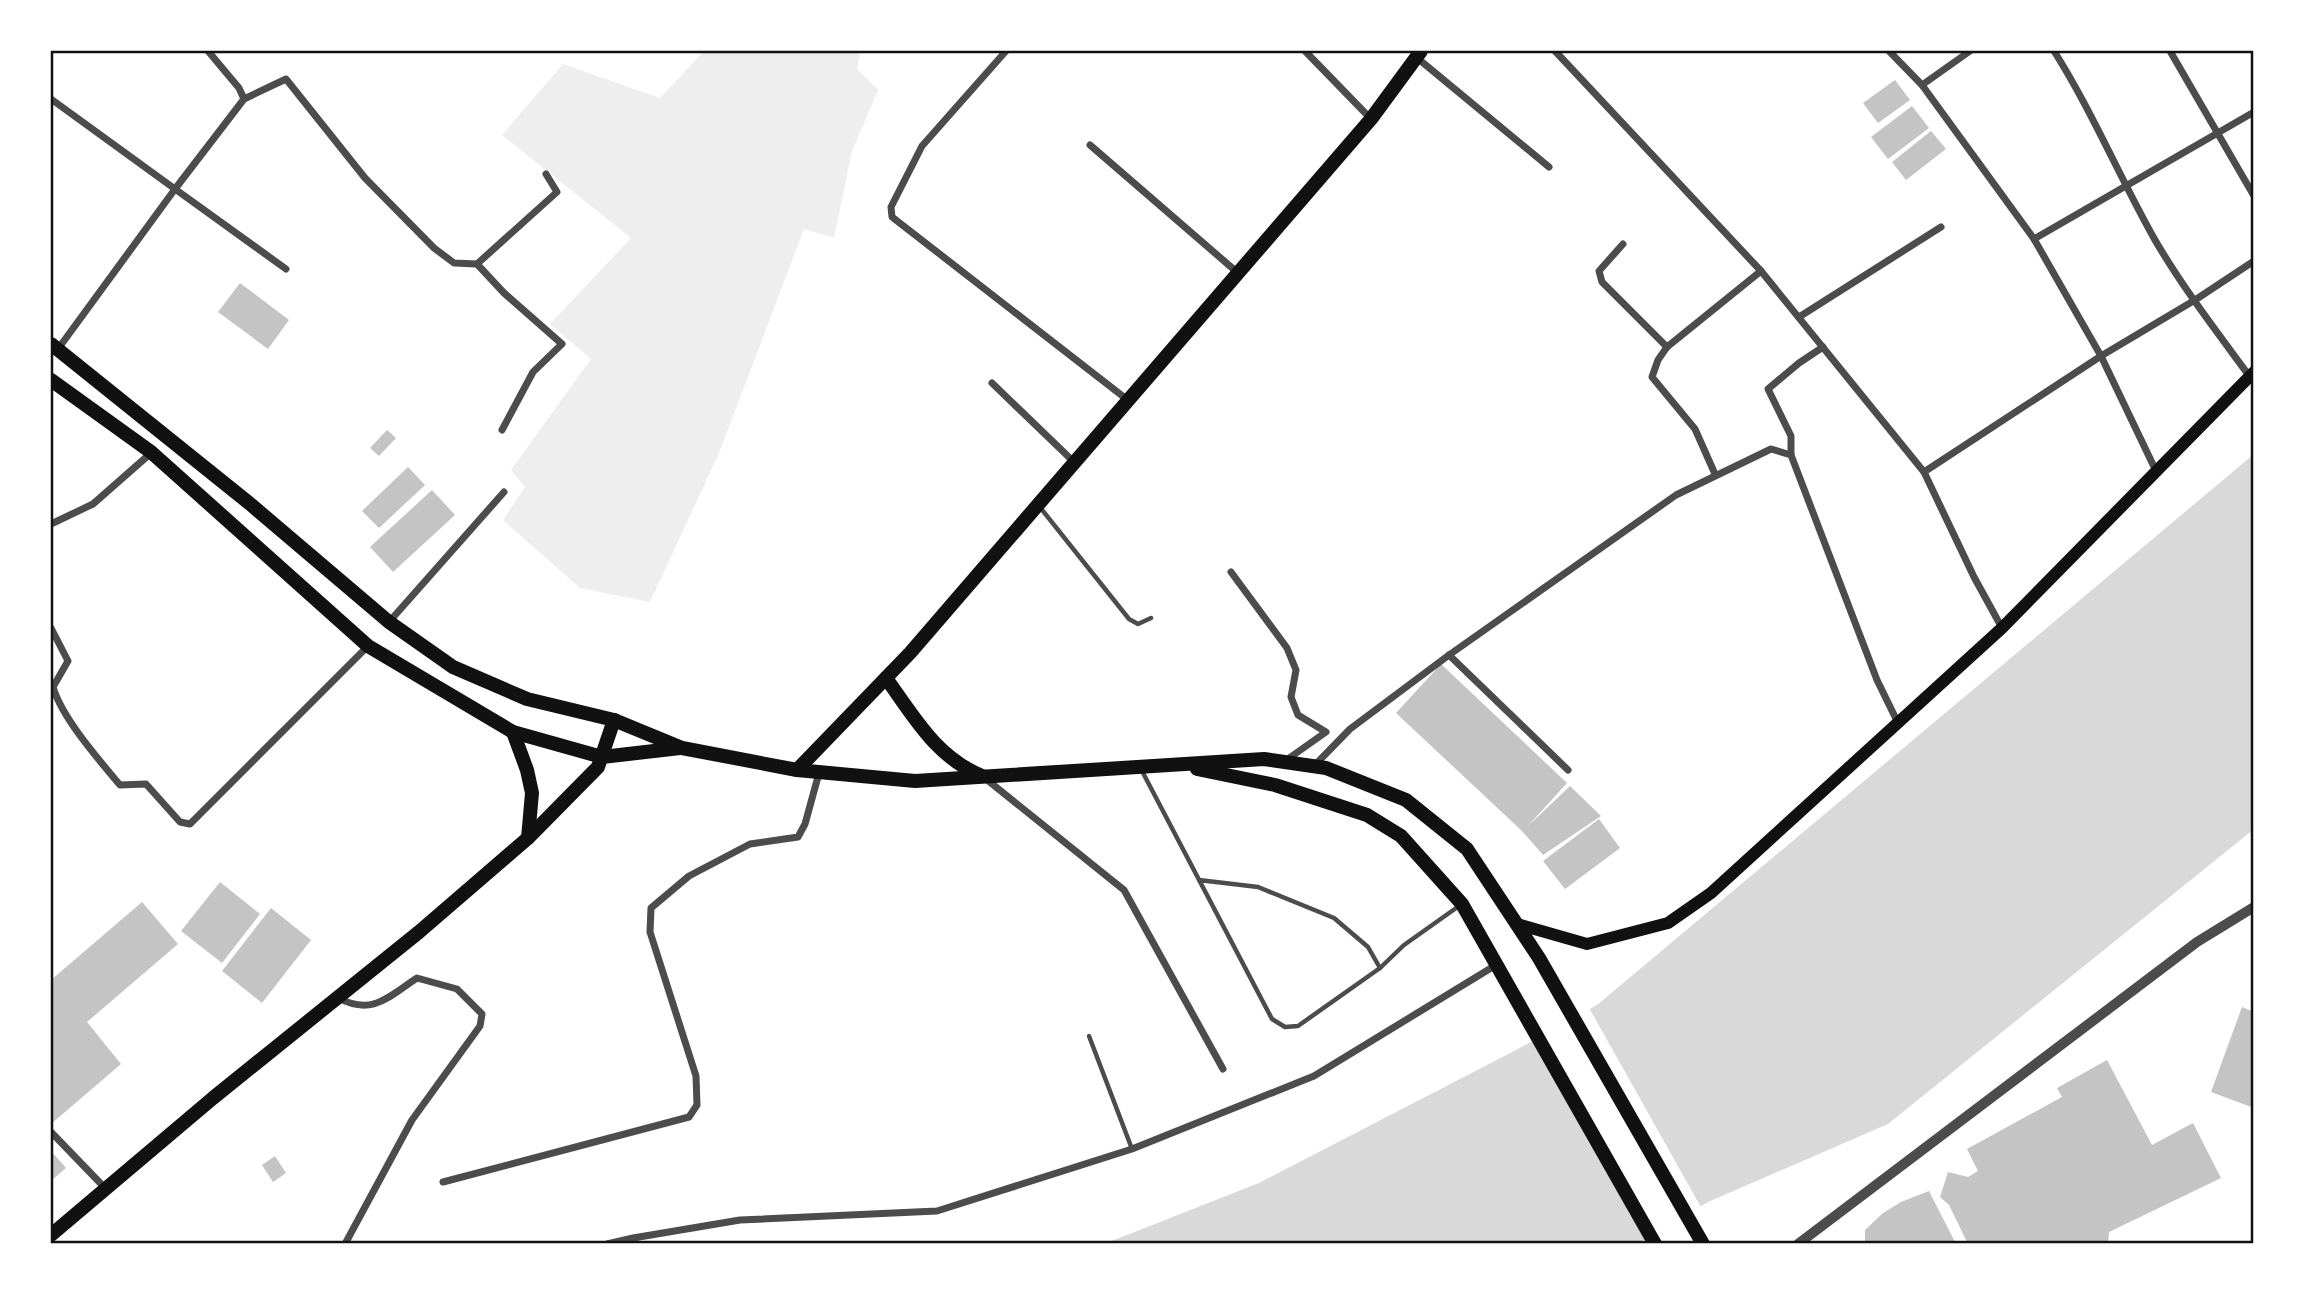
<svg xmlns="http://www.w3.org/2000/svg" width="2305" height="1295" viewBox="0 0 2305 1295" font-family="Barlow,sans-serif">
	<rect width="100%" height="100%" fill="#fff"/>
	<!-- green -->
	<polygon fill="#eee" points="704,51 860,51 857,69 878,90 852,151 834,238 804,229 719,453 650,602 580,588 503,520 525,487 511,470 591,359 550,324 631,238 502,135 563,64 660,98"/>
	<!-- water -->
	<polygon fill="#d9d9d9" points="2254,454 2254,829 1888,1124 1708,1202 1637,1244 1104,1244 1259,1183 1518,1049 1597,1005"/>
	<!-- pier -->
	<polygon fill="#fff" points="1588,1006 1702,1209 1647,1243 1532,1037"/>
	<!-- building -->
	<g fill="#c4c4c4">
		<polygon points="1895,80 1910,100 1878,123 1863,103"/>
		<polygon points="1912,106 1929,128 1888,159 1871,137"/>
		<polygon points="1931,131 1946,149 1906,180 1892,162"/>
		<polygon points="240,283 289,320 268,349 218,312"/>
		<polygon points="387,430 396,438 379,456 370,448"/>
		<polygon points="408,467 425,485 379,528 362,511"/>
		<polygon points="432,490 455,515 393,572 370,547"/>
		<polygon points="1441,664 1567,783 1527,827 1570,786 1601,816 1543,855 1522,831 1396,713"/>
		<polygon points="1599,819 1620,848 1565,889 1543,861"/>
		<polygon points="220,882 260,914 222,963 181,931"/>
		<polygon points="142,902 178,944 87,1022 121,1064 51,1124 51,980"/>
		<polygon points="271,908 311,940 262,1003 222,971"/>
		<polygon points="2242,1007 2254,1012 2254,1108 2211,1092"/>
		<polygon points="2107,1060 2152,1145 2193,1123 2221,1178 2109,1232 2108,1244 1968,1244 1949,1205 1940,1197 1948,1172 1968,1177 1978,1171 1967,1149 2062,1097 2057,1088"/>
		<polygon points="51,1151 66,1168 51,1181"/>
		<polygon points="275,1156 286,1173 273,1182 262,1165"/>
		<polygon points="1929,1191 1956,1244 1865,1244 1865,1230 1883,1213 1901,1202"/>
	</g>
	<g fill="none" stroke-linecap="round" stroke-linejoin="round">
		<!-- service -->
		<g stroke="#4c4c4c" stroke-width="4.5">
			<polyline points="1039,506 1129,619 1138,624 1151,618"/>
			<polyline points="1142,771 1272,1019 1285,1027 1298,1026 1380,968 1368,947 1334,918 1258,887 1199,880"/>
			<polyline points="1380,968 1404,945 1459,906"/>
			<polyline points="1089,1036 1132,1149"/>
		</g>
		<!-- minor -->
		<g stroke="#4c4c4c" stroke-width="7">
			<polyline points="208,51 239,88 244,99"/>
			<polyline points="1006,51 922,146 891,207 892,217 1129,401"/>
			<polyline points="1305,51 1371,119"/>
			<polyline points="1555,51 1761,271 1924,472 1974,577 2002,628"/>
			<polyline points="1889,51 1922,85 2034,239 2101,356 2156,471"/>
			<path d="M2054 51C2092 111 2120 178 2155 240 2183 288 2217 332 2250 377"/>
			<polyline points="2170,51 2254,196"/>
			<polyline points="1416,57 1549,167"/>
			<polyline points="1922,85 1970,51"/>
			<polyline points="51,99 175,189 244,99 286,79 365,178 434,248 454,263 477,264 557,192 546,174"/>
			<polyline points="1090,145 1238,273"/>
			<polyline points="2034,239 2254,112"/>
			<polyline points="1623,244 1599,271 1602,282 1667,347"/>
			<polyline points="477,264 504,293 562,344 533,372 502,430"/>
			<polyline points="1799,317 1941,227"/>
			<polyline points="58,349 175,189 286,269"/>
			<polyline points="992,383 1075,463"/>
			<polyline points="1791,455 1791,436 1768,389 1799,363 1823,347"/>
			<polyline points="1924,472 2101,356 2195,300 2254,261"/>
			<polyline points="1715,474 1695,429 1652,377 1658,360 1667,347 1761,271"/>
			<polyline points="51,524 93,504 151,453"/>
			<polyline points="1231,572 1287,648 1296,670 1291,697 1298,715 1326,732 1285,761"/>
			<polyline points="389,622 504,492"/>
			<path d="M51 628 68 661 53 687C62 718 99 760 120 785L146 784 180 822 190 824 368 646"/>
			<polyline points="1449,655 1568,770"/>
			<polyline points="1315,765 1350,729 1449,655 1676,495 1771,449 1791,455 1877,680 1898,723"/>
			<polyline points="986,779 1124,890 1223,1069"/>
			<path d="M338 998C373 1016 388 997 417 978L457 989 482 1014 480 1026 412 1120 345 1244"/>
			<polyline points="51,1132 105,1188"/>
			<polyline points="443,1182 689,1117 697,1105 696,1076 650,932 651,908 689,876 750,844 798,837 805,824 819,773"/>
			<polyline points="607,1244 633,1238 740,1220 937,1211 1132,1149 1314,1076 1496,965"/>
		</g>
		<!-- tertiary -->
		<polyline stroke="#4c4c4c" stroke-width="10" points="1798,1244 2197,942 2254,907"/>
		<!-- secondary -->
		<polyline stroke="#111" stroke-width="12" points="1517,924 1587,944 1668,923 1711,893 2002,628 2254,372"/>
		<!-- primary -->
		<polyline stroke="#111" stroke-width="14" points="51,1235 213,1098 419,932 528,838 598,767 614,720"/>
		<!-- trunk -->
		<g stroke="#111" stroke-width="14">
			<polyline points="51,344 249,503 389,622 453,667 527,699 614,720 682,748 797,770 915,781 1264,759 1326,768 1406,800 1467,849 1539,958 1703,1244"/>
			<polyline points="51,380 151,452 368,646 513,732 602,757 680,748"/>
			<path d="M886 678C914 717 936 757 982 776"/>
			<polyline points="513,732 527,770 532,793 528,838"/>
			<polyline points="1197,769 1275,785 1367,815 1401,836 1462,904 1655,1244"/>
			<polyline points="797,770 910,653 1371,119 1421,51"/>
		</g>
	</g>
	<!-- border -->
	<rect width="2305" height="1295" fill="none" stroke="#ffffff" stroke-width="105"/>
	<rect x="52" y="52" width="2200" height="1190" fill="none" stroke="#111" stroke-width="2.5"/>
</svg>
